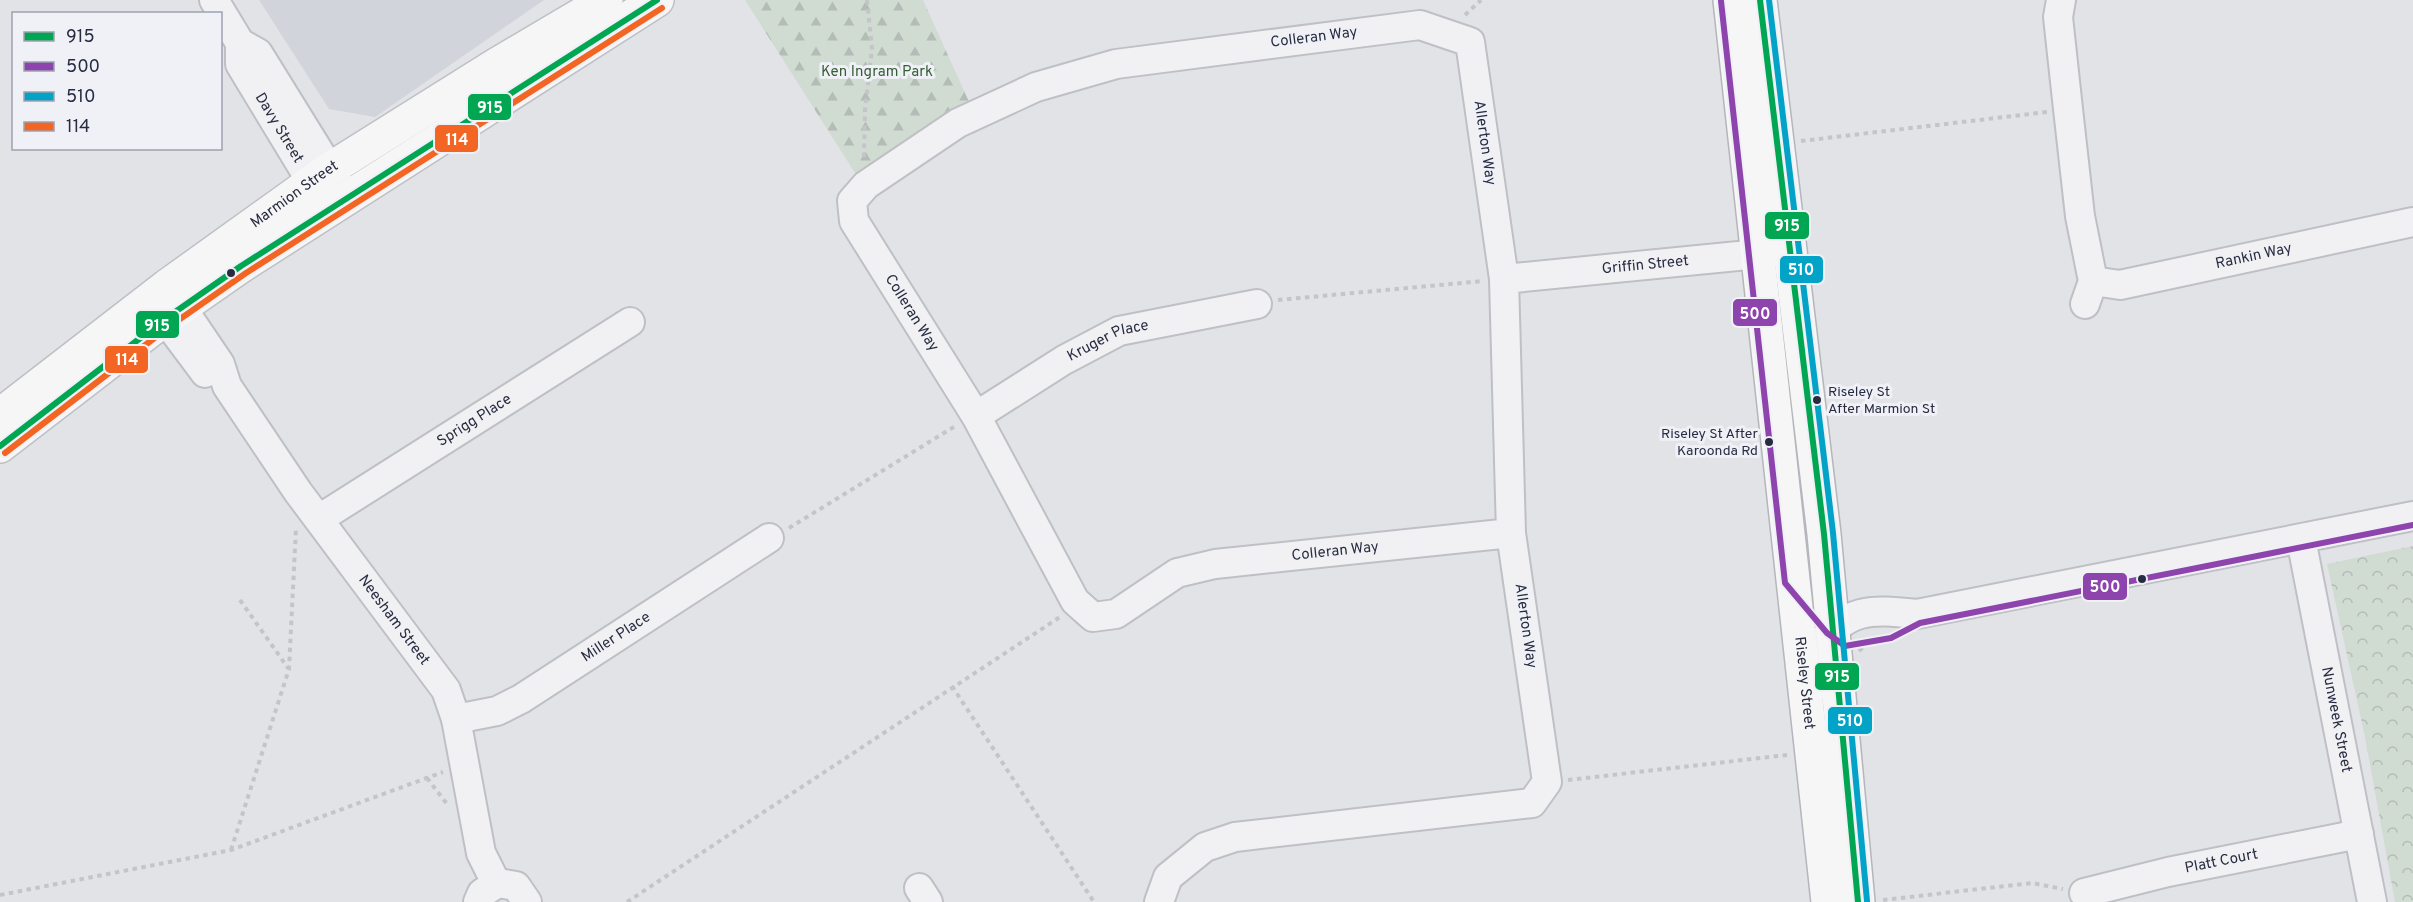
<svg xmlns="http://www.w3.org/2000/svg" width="2413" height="902" viewBox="0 0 2413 902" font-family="Overpass,sans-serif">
	<defs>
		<pattern id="forest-firs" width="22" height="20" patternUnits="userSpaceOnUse" patternTransform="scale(1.5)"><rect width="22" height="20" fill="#d0dbd2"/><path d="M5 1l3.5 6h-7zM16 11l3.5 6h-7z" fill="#b3bcb6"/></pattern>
		<pattern id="park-crowns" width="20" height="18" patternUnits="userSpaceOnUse" patternTransform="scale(1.5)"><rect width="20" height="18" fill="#d0dbd2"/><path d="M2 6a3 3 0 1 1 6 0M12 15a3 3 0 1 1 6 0" fill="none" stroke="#b3bcb6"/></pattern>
	</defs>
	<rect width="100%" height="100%" fill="#e2e3e7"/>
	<!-- built -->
	<polygon fill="#d2d4dc" points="259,0 544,0 375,117 329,109"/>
	<!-- forest -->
	<polygon fill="url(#forest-firs)" points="745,0 923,0 970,104 857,176"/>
	<!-- park -->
	<polygon fill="url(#park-crowns)" points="2413,546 2413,902 2395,902 2365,737 2327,564"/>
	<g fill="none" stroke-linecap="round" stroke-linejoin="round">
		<!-- minor casing -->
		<g stroke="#bfc0c5" stroke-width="32">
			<g id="minor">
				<polyline points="214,0 240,43 258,53 341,187"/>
				<polyline points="2061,0 2058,17 2068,109 2080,216 2093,281 2085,304"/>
				<path id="s1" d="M240 43V64L323 201"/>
				<path id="s2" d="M1504 279 1779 252"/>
				<path id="s3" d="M2093 281 2120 285 2413 222"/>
				<path id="s4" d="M170 290 220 364 227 386 298 492 446 690 456 719 481 853 496 883"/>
				<polyline points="152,302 205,373"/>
				<path id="s5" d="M976 416 1064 360 1119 331 1257 304"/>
				<path id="s6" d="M319 519 630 322"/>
				<path id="s7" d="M2301 539 2372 902"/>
				<path d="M1819 686 1816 648C1848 608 1868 609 1917 614L2413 516"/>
				<path id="s8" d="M456 719 497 711 521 699 769 538"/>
				<polyline points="919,888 928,902"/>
				<path id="s9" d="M2084 893 2168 872 2359 834"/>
				<polyline points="478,902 482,893 498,883 516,886 527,902"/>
				<path id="s10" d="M1159 902 1168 877 1205 847 1235 837 1532 803 1547 782 1511 533 1504 279 1470 42 1420 25 1116 64 1036 87 958 123 866 185 852 201 854 221 976 416 1075 601 1093 617 1116 614 1177 573 1215 564 1511 533"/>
			</g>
		</g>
		<!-- major casing -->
		<g stroke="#bec0c5" stroke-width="36">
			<g id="major">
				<path id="s11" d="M0 415 167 286 330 169 496 65 606 0"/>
				<polyline points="0,446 165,319 241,266 657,0"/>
			</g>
		</g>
		<!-- highway casing -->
		<g stroke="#b4b6bc" stroke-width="36">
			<g id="highway">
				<path id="s12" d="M1730 0 1828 902"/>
				<polyline points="1760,0 1824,534 1858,902"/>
			</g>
		</g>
		<!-- path -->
		<g stroke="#c4c4ca" stroke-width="4" stroke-dasharray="4.5 4.5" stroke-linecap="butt">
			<polyline points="1465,15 1481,0"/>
			<polyline points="1801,141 2047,112"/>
			<polyline points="864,157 865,109 872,49 867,0"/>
			<polyline points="1278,300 1483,281"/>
			<polyline points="789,528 957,425"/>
			<polyline points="240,600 288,668"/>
			<polyline points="1859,651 1866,645 1864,638"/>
			<polyline points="952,686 1094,902"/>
			<polyline points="427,778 447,804"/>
			<polyline points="1568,780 1787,755"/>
			<polyline points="231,850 289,669 296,528"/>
			<polyline points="0,895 231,850 443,772"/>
			<polyline points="1883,900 2032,883 2063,889"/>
			<polyline points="627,902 1060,617"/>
		</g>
		<!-- minor -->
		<use href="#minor" stroke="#f1f1f4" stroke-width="28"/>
		<!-- major -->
		<use href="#major" stroke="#f6f6f6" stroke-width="33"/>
		<!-- highway -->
		<use href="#highway" stroke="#f6f6f6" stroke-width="33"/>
		<!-- bus-1 casing -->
		<g stroke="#eff1f7" stroke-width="10">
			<g id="bus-1">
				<polyline points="1760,0 1824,534 1858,902"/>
				<polyline points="0,446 165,319 241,266 657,0"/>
			</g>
		</g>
		<!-- bus-2 casing -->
		<g stroke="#eff1f7" stroke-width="10">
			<polyline id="bus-2" points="1721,1 1785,583 1827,633 1845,646 1891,638 1920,623 2413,525"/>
		</g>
		<!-- bus-3 casing -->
		<g stroke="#eff1f7" stroke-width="10">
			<polyline id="bus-3" points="1769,0 1833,533 1867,901"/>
		</g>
		<!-- bus-4 casing -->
		<g stroke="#eff1f7" stroke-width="10">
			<polyline id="bus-4" points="5,453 170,326 246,273 662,8"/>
		</g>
		<!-- bus-1 -->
		<use href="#bus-1" stroke="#00a651" stroke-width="6"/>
		<!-- bus-2 -->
		<use href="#bus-2" stroke="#8e44ad" stroke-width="6"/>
		<!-- bus-3 -->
		<use href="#bus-3" stroke="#02a3c7" stroke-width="6"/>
		<!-- bus-4 -->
		<use href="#bus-4" stroke="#f26522" stroke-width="6"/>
	</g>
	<!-- markers -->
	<g fill="#282c41" stroke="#eff1f7" stroke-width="2">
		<circle cx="231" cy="273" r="5"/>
		<circle cx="1817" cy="400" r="5"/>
		<circle cx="1769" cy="442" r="5"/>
		<circle cx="2142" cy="579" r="5"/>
	</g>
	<g text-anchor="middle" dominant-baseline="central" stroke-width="6" stroke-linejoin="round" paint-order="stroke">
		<!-- bus labels -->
		<g font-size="14" fill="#282c41" stroke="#eff1f7" text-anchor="start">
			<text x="1828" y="392">Riseley St<tspan x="1828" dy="17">After Marmion St</tspan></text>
			<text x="1758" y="434" text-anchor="end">Riseley St After<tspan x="1758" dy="17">Karoonda Rd</tspan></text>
		</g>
		<!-- street labels -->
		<g font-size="15" fill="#282c41" stroke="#eff1f7">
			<text transform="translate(1314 38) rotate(-7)">Colleran Way</text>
			<text stroke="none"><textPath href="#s1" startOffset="96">Davy Street</textPath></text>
			<text transform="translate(1484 143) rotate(82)">Allerton Way</text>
			<text stroke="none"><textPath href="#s11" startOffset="368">Marmion Street</textPath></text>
			<text stroke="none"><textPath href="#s3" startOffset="164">Rankin Way</textPath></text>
			<text stroke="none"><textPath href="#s2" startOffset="142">Griffin Street</textPath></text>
			<text stroke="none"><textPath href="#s10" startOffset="1965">Colleran Way</textPath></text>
			<text stroke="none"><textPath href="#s5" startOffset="153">Kruger Place</textPath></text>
			<text stroke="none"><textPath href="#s6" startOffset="184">Sprigg Place</textPath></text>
			<text stroke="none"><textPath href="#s10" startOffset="2577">Colleran Way</textPath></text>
			<text stroke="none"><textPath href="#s4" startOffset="400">Neesham Street</textPath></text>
			<text transform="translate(1525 626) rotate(82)">Allerton Way</text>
			<text stroke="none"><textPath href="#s8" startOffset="182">Miller Place</textPath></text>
			<text stroke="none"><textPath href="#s12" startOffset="687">Riseley Street</textPath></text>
			<text stroke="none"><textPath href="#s7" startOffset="184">Nunweek Street</textPath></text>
			<text stroke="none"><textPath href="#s9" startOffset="141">Platt Court</textPath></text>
		</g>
		<!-- park labels -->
		<g font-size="15" fill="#355e35" stroke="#eff1f7">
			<text x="877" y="72">Ken Ingram Park</text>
		</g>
	</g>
	<g stroke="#eff1f7" stroke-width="2">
		<rect x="467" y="93" width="45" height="28" rx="6" fill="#00a651"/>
		<rect x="434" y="124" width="45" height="29" rx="6" fill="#f26522"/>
		<rect x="1764" y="211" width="46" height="29" rx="6" fill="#00a651"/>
		<rect x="1779" y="255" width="45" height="29" rx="6" fill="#02a3c7"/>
		<rect x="1732" y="298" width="46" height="29" rx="6" fill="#8e44ad"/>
		<rect x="135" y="310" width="45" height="29" rx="6" fill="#00a651"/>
		<rect x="104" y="345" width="45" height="29" rx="6" fill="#f26522"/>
		<rect x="2082" y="572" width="46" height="29" rx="6" fill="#8e44ad"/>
		<rect x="1814" y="662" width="46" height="29" rx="6" fill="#00a651"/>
		<rect x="1827" y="706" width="46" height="29" rx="6" fill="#02a3c7"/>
	</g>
	<g font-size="16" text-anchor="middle" font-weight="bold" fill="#fff">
		<text x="490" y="113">915</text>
		<text x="457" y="145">114</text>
		<text x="1787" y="231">915</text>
		<text x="1801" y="275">510</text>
		<text x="1755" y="319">500</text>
		<text x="157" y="331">915</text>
		<text x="127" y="365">114</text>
		<text x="2105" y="592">500</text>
		<text x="1837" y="682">915</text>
		<text x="1850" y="726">510</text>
	</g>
	<!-- legend -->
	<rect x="12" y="12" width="210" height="138" fill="#eff1f7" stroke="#9fa2ae" stroke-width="1.5"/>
	<rect x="24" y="32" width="30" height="9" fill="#00a651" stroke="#9fa2ae" stroke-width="1.5"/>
	<text x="66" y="42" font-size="18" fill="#282c41">915</text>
	<rect x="24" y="62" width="30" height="9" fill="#8e44ad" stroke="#9fa2ae" stroke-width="1.5"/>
	<text x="66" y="72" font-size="18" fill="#282c41">500</text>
	<rect x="24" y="92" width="30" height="9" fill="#02a3c7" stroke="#9fa2ae" stroke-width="1.5"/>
	<text x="66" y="102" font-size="18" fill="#282c41">510</text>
	<rect x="24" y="122" width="30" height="9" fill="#f26522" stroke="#9fa2ae" stroke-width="1.5"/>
	<text x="66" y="132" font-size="18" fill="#282c41">114</text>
</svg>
